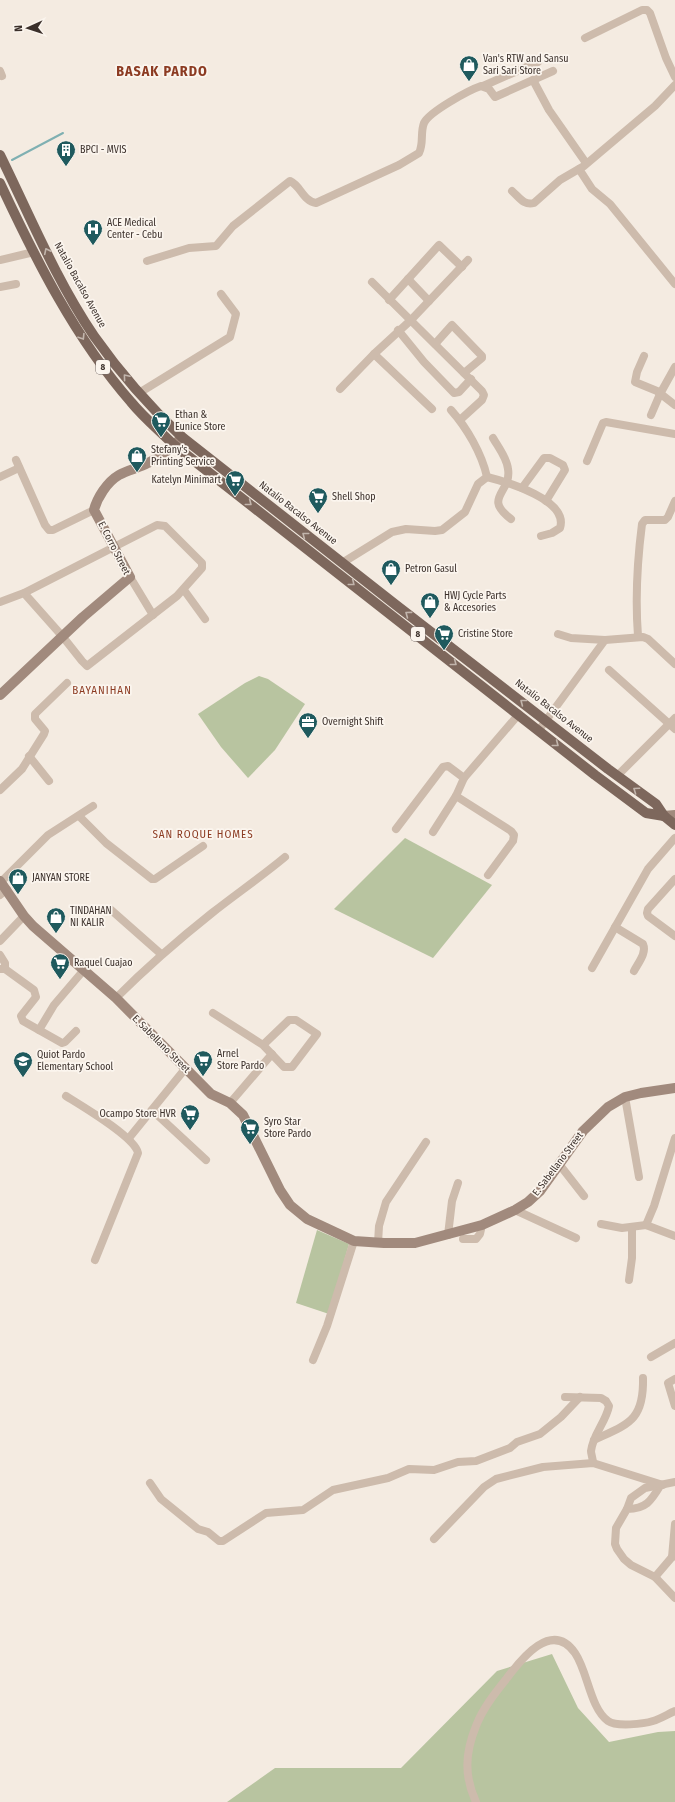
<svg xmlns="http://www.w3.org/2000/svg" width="675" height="1802" viewBox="0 0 675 1802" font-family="'Fira Sans Condensed',sans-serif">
	<rect width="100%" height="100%" fill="#f4ebe1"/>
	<!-- green -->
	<g fill="#b8c4a0">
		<polygon points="259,676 268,679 305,704 275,750 248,778 221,747 198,714 245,683"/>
		<polygon points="405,838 492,885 433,958 334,909"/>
		<polygon points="317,1230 349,1244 329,1314 296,1303"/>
		<polygon points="552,1654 578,1708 609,1742 658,1732 675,1731 675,1802 227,1802 275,1768 401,1768 497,1671"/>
	</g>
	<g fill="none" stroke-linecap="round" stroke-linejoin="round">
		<!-- stream -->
		<polyline stroke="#7fb0b2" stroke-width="2" points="12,160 63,133"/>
		<!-- street -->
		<g stroke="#cdbbac" stroke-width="8">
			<polyline points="585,38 642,10 647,10 650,13 666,58 675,77"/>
			<polyline points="0,71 2,76"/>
			<polyline points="533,80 549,110 586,163"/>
			<polyline points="483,86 538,62"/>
			<polyline points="579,169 592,189 610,204 675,284"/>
			<path d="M512 191C519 197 524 206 534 203L560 180 584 166 655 106 675 85"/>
			<polyline points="0,260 34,252"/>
			<path d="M147 261 189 248 216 246 233 226 290 181C301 186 303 201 316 203L399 165 419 153C424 143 420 133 424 123 429 112 469 90 481 86L489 89 495 97 553 71"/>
			<polyline points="408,279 429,301"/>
			<polyline points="372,282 482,391 484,395 482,400 460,420"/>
			<polyline points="0,287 16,284"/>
			<polyline points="389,300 439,245 462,267"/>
			<polyline points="398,330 424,362 454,393 459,392 471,379"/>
			<polyline points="435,344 452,325 482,356 482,358 464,373"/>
			<polyline points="374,354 432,409"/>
			<polyline points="644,356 637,372 635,382 657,391 675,405"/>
			<polyline points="340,389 374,354 411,320 468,260"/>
			<polyline points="139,393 230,337 236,314 221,294"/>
			<polyline points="651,415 660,394 675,367"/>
			<path d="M493 438C498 447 507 458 508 469 512 493 482 497 511 519"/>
			<polyline points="16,460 45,525 49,530 53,530 94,510"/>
			<polyline points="587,461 603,423 606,422 675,434"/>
			<polyline points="0,477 19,468"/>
			<path d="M487 477C507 482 569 500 560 528L552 533 541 536"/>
			<polyline points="522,488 544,458 550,458 563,465 565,470 546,501"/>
			<path d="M342 563 392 532 406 529 435 531 442 530 465 512 478 484 487 477C482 454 467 428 451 410"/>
			<polyline points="130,577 153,615"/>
			<polyline points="184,590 205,619"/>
			<polyline points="0,602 24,593 157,525 165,526 202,563 202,568 177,596 87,666 82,661 63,637 24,593"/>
			<polyline points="558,634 571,638 605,640"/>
			<path d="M638 636C635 597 637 563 642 524L645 520H665L668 517 675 501"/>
			<polyline points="609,670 675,729"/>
			<polyline points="539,730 605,640 643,637 648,639 675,664"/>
			<polyline points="29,756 49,781"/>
			<polyline points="617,776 675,718"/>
			<polyline points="0,790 22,769 44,734 45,731 35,719 35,714 67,683"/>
			<polyline points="456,796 511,831 514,835 513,841 488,875"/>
			<polyline points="79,816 106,843 152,879 155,879 203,846"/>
			<polyline points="396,829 443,767 448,766 464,778"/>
			<polyline points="433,832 456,796 464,778 519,714"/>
			<polyline points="675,879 648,909 647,913 648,916 675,936"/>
			<polyline points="1,882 48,835 93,806"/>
			<polyline points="0,895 7,889"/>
			<polyline points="110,909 161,954"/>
			<path d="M615 927 643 944C647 953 638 963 634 971"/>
			<polyline points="0,941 24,916"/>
			<polyline points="0,955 5,963 5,969"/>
			<polyline points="592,968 648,869 675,838"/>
			<polyline points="0,969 5,969 34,990 36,997 21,1016 23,1021 62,1043 65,1042 76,1031"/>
			<path d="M116 998C146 968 178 940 212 913 236 894 261 877 285 857"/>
			<polyline points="213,1013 263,1045 284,1067 292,1067 317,1034 296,1020 289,1020 263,1045"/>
			<polyline points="39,1030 54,1005 83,971"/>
			<path d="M66 1096C82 1106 135 1137 138 1153L95 1260"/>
			<polyline points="625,1097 639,1177"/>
			<polyline points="230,1103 272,1054"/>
			<polyline points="152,1110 206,1160"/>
			<polyline points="129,1138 185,1069"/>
			<polyline points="559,1164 584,1196"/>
			<polyline points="515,1210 576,1238"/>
			<polyline points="601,1224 622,1228 646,1225 675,1236"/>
			<polyline points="646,1225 654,1206 675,1138"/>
			<polyline points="448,1235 452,1201 458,1183"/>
			<polyline points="463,1239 476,1239 480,1234 482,1225"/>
			<polyline points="378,1243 379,1226 386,1202 426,1142"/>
			<polyline points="629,1280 632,1258 632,1227"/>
			<polyline points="651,1357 675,1343"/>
			<polyline points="313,1360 327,1326 354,1241"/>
			<polyline points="675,1379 668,1383 675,1406"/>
			<path d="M565 1397 601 1398 606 1401 609 1406C606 1422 593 1434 591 1451 591 1454 593 1459 593 1463"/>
			<path d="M594 1440C628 1424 644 1421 643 1378"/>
			<polyline points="150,1483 161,1499 198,1529 208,1532 219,1541 223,1541 266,1513 303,1510 333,1490 388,1478 409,1469 434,1470 458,1462 476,1461 510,1448 517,1442 540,1434 561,1417 580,1397"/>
			<path d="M660 1486C651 1501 646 1509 627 1509L616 1528 615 1544 617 1549 624 1559 631 1565 655 1577 675 1598"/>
			<polyline points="627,1509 631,1498 645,1488 675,1482"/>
			<polyline points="434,1539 484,1487 496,1479 543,1467 593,1463 663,1485"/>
			<polyline points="672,1557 675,1524"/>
			<polyline points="655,1577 672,1557 675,1556"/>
			<path d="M476 1802C464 1776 465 1753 476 1726 483 1708 495 1693 507 1678 522 1658 552 1620 575 1653 588 1672 590 1708 608 1721 616 1727 644 1724 653 1721 660 1719 668 1714 675 1711"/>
		</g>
		<!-- secondary -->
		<g stroke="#a18a7d" stroke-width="10">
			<path d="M0 695 83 617 130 577 94 510C97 498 107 482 119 475 128 470 139 468 148 463 160 457 173 447 182 437"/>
			<polyline points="664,816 675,815"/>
			<polyline points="0,881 24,916 33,926 116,998 211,1094 230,1103 243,1115 280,1190 290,1205 307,1219 354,1241 384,1243 415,1243 482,1225 515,1210 528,1202 540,1191 583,1131 608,1107 625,1097 641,1093 675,1088"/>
		</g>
		<!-- primary -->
		<g stroke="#7d675c" stroke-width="10">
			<path d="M0 155C30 216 56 280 94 336 120 373 150 407 182 437L396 605 608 769 656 804 664 816 675 825"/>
			<path d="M0 183C36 260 75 338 131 402 144 418 160 431 174 445L595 775 646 813 664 816"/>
		</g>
	</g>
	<!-- one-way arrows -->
	<defs><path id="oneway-chevron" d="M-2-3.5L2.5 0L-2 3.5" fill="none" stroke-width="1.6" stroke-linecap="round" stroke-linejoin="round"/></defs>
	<g stroke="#c2b5ac">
		<use href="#oneway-chevron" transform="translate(47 251) rotate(-116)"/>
		<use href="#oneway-chevron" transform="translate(82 337) rotate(58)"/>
		<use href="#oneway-chevron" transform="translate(126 377) rotate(-130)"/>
		<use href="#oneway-chevron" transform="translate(249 503) rotate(38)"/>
		<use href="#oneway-chevron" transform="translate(305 535) rotate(-142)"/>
		<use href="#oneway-chevron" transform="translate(352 583) rotate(39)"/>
		<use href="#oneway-chevron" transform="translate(408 614) rotate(-143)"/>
		<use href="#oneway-chevron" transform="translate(454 663) rotate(38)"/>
		<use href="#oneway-chevron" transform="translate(523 702) rotate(-142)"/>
		<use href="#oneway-chevron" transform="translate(556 744) rotate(38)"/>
		<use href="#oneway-chevron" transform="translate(636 790) rotate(-145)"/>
	</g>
	<!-- icons -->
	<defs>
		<g id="shop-pin" transform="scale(1)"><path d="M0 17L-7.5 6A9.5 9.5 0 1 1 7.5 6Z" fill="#1f5a5e" stroke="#fbf5ee"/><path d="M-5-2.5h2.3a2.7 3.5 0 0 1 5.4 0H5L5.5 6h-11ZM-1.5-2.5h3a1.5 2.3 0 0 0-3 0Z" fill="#fff"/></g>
		<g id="building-pin" transform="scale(1)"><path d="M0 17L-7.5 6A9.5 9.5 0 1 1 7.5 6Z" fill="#1f5a5e" stroke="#fbf5ee"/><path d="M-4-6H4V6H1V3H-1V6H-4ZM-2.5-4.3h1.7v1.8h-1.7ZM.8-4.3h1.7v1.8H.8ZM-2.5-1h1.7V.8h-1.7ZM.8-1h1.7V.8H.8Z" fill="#fff"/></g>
		<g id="hospital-pin" transform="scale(1)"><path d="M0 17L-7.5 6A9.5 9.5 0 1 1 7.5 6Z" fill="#1f5a5e" stroke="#fbf5ee"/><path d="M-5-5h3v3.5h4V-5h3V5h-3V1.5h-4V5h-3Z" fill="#fff"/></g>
		<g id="supermarket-pin" transform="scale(1)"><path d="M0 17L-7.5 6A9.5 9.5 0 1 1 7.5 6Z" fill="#1f5a5e" stroke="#fbf5ee"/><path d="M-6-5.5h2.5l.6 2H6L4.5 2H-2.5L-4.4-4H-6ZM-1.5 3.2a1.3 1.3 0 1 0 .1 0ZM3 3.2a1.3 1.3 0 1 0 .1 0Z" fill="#fff"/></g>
		<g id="office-pin" transform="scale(1)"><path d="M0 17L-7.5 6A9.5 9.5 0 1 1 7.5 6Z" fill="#1f5a5e" stroke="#fbf5ee"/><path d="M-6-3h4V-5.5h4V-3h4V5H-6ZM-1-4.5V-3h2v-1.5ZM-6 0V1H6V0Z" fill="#fff"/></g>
		<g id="school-pin" transform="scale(1)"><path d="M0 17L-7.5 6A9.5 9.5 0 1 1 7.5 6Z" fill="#1f5a5e" stroke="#fbf5ee"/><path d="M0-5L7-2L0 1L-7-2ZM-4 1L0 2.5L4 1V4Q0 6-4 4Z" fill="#fff"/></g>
	</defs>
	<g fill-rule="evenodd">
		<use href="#shop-pin" x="469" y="65"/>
		<use href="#building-pin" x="66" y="150"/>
		<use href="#hospital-pin" x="93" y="229"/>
		<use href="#supermarket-pin" x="161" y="421"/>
		<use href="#shop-pin" x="137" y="456"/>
		<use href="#supermarket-pin" x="235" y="480"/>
		<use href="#supermarket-pin" x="318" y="497"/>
		<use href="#shop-pin" x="391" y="569"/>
		<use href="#shop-pin" x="430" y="602"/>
		<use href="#supermarket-pin" x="444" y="634"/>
		<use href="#office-pin" x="308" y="722"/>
		<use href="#shop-pin" x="18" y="878"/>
		<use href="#shop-pin" x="56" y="917"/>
		<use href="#supermarket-pin" x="60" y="963"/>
		<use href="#supermarket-pin" x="203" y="1060"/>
		<use href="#school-pin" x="23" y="1061"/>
		<use href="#supermarket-pin" x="190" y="1114"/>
		<use href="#supermarket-pin" x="250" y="1128"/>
	</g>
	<g text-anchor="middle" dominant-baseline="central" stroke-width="3.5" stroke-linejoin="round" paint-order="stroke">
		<!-- shield labels -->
		<g fill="#fbf5ee" stroke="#756b66" stroke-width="1">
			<rect x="96" y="360" width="14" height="14" rx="3"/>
			<rect x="411" y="627" width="14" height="14" rx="3"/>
		</g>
		<g font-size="9" font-weight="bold" fill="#3b302b">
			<text x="103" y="367">8</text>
			<text x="418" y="634">8</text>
		</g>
		<!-- poi labels -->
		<g font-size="10" fill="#3b302b" stroke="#fbf5ee" text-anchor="start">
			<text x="483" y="59">Van's RTW and Sansu<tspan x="483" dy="12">Sari Sari Store</tspan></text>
			<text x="80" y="150">BPCI - MVIS</text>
			<text x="107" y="223">ACE Medical<tspan x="107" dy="12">Center - Cebu</tspan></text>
			<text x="175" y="415">Ethan &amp;<tspan x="175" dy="12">Eunice Store</tspan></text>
			<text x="151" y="450">Stefany's<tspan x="151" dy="12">Printing Service</tspan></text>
			<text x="221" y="480" text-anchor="end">Katelyn Minimart</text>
			<text x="332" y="497">Shell Shop</text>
			<text x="405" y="569">Petron Gasul</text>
			<text x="444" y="596">HWJ Cycle Parts<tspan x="444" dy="12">&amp; Accesories</tspan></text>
			<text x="458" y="634">Cristine Store</text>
			<text x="322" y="722">Overnight Shift</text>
			<text x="32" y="878">JANYAN STORE</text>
			<text x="70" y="911">TINDAHAN<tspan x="70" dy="12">NI KALIR</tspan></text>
			<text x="74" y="963">Raquel Cuajao</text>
			<text x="217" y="1054">Arnel<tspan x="217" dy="12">Store Pardo</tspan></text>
			<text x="37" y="1055">Quiot Pardo<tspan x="37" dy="12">Elementary School</tspan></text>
			<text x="176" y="1114" text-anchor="end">Ocampo Store HVR</text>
			<text x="264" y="1122">Syro Star<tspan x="264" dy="12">Store Pardo</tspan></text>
		</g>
		<!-- street labels -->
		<g font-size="10" fill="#3b302b" stroke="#fbf5ee">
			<text transform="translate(80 285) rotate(61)">Natalio Bacalso Avenue</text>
			<text transform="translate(298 513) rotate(38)">Natalio Bacalso Avenue</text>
			<text transform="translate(114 548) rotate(63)">E. Corro Street</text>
			<text transform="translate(554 711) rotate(38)">Natalio Bacalso Avenue</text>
			<text transform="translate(161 1044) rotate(45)">E. Sabellano Street</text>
			<text transform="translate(558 1164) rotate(-53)">E. Sabellano Street</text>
		</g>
		<!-- neighbourhood labels -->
		<g font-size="11" letter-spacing="1" fill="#8c3b22" stroke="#fbf5ee">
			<text x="102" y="690">BAYANIHAN</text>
			<text x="203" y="834">SAN ROQUE HOMES</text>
		</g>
		<!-- district labels -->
		<g font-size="14" font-weight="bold" letter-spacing="1" fill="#8c3b22" stroke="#fbf5ee">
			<text x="162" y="71">BASAK PARDO</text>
		</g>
	</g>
	<!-- north arrow -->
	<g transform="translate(28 28) rotate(267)" stroke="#fbf5ee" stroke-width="3" paint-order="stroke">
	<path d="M0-3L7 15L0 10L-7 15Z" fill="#3b302b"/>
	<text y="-6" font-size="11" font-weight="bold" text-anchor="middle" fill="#3b302b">N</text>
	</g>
</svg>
